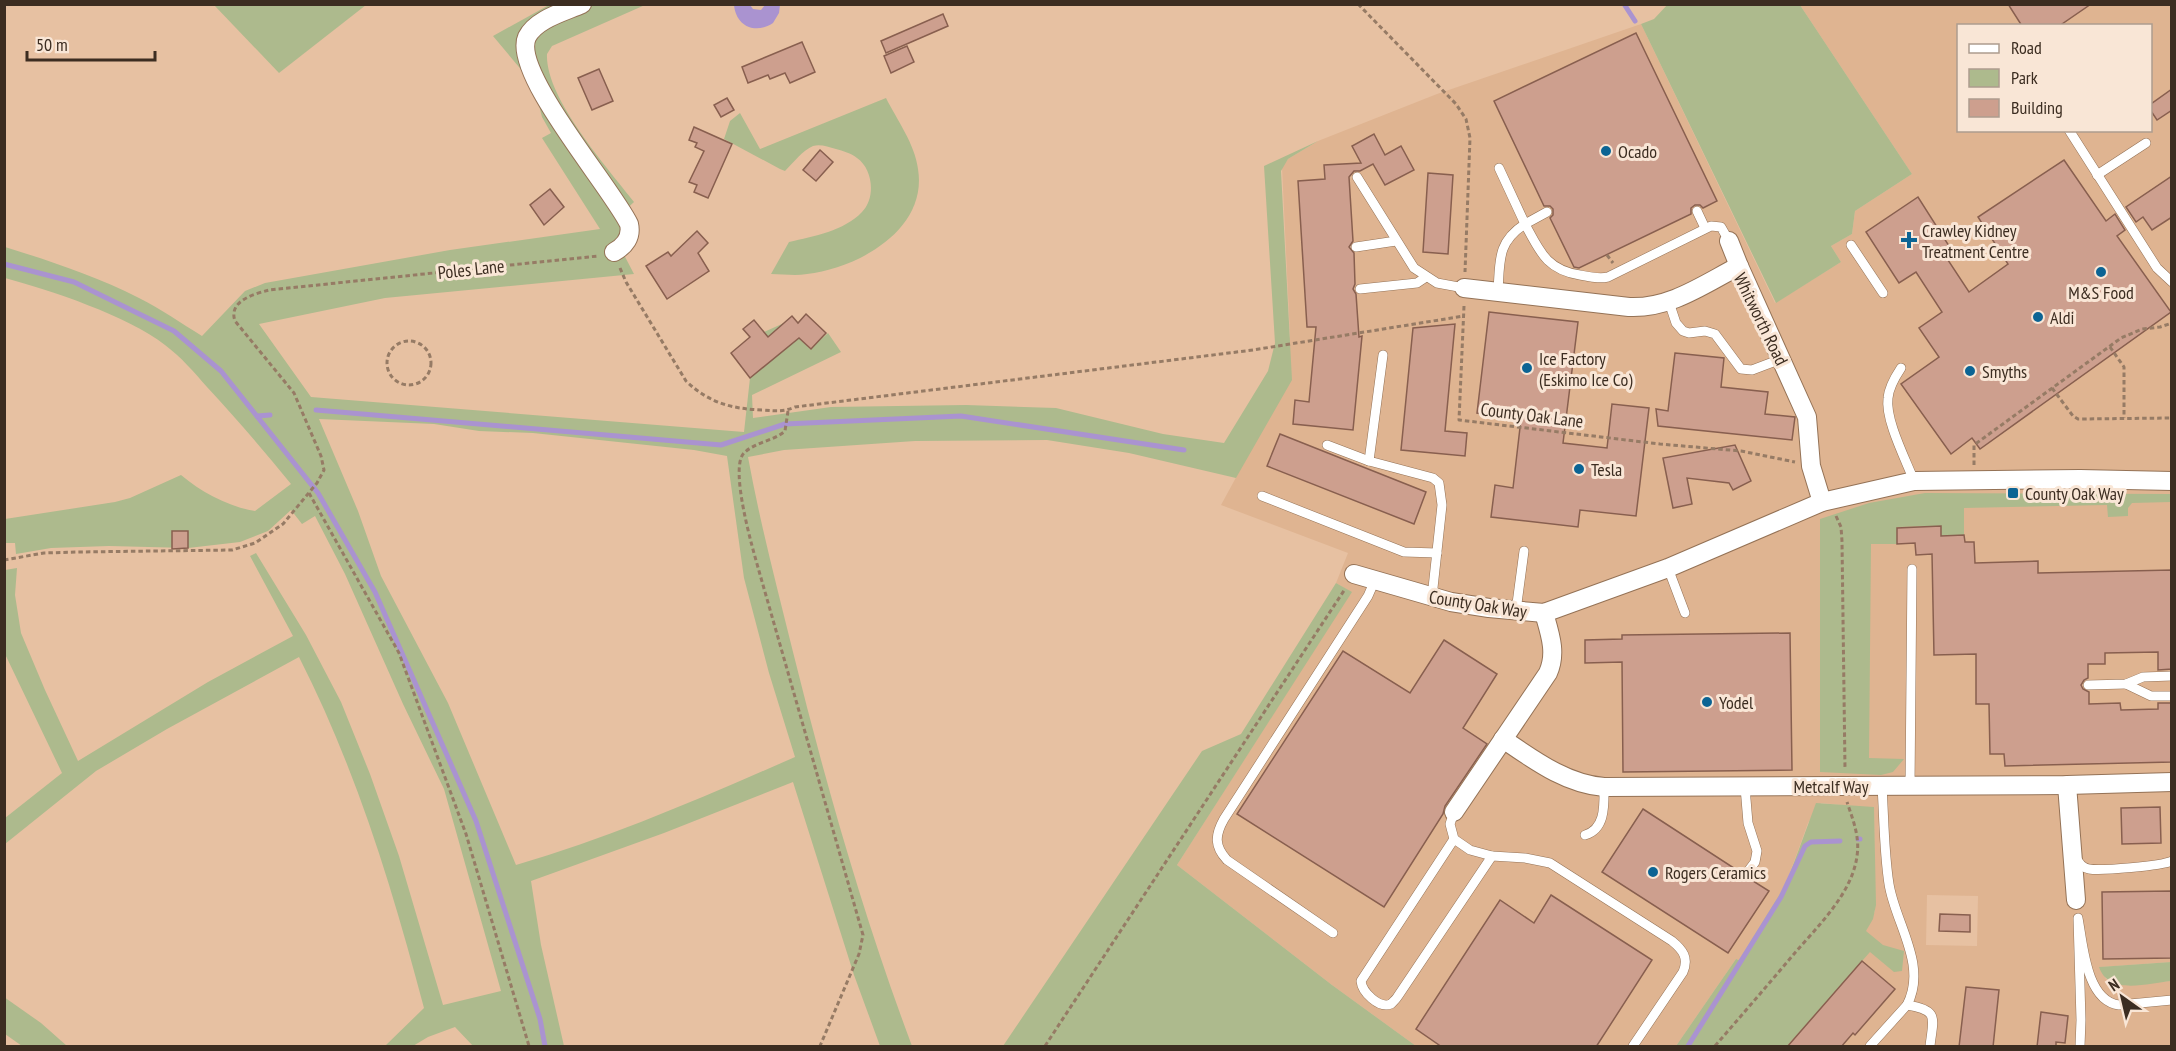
<svg xmlns="http://www.w3.org/2000/svg" width="2176" height="1051" viewBox="0 0 2176 1051" font-family="'PT Sans Narrow',sans-serif">
	<rect width="100%" height="100%" fill="#e7c1a2"/>
	<!-- built -->
	<path fill="#dfb491" fill-rule="evenodd" d="M1800 5H2171V962L2100 967 2106 979 2118 985 2171 981V1046H1763L1867 929 1875 911 1874 808 1821 803 1808 823 1788 878 1779 896 1739 960 1736 959 1676 1046H1416L1332 985 1177 865 1351 592 1336 583 1348 553 1221 505 1251 450 1290 336 1282 167 1288 159 1318 141 1437 94 1641 24 1775 303 1841 262 1831 246 1852 234 1855 211 1912 174ZM1958 26H2150V130H1958ZM1927 895 1978 896 1977 946 1926 945Z"/>
	<!-- green -->
	<g fill="#adba8d" fill-rule="evenodd">
		<polygon points="1668,4 1800,5 1912,174 1855,211 1852,234 1831,246 1841,262 1776,303 1641,24 1654,19"/>
		<polygon points="214,5 366,5 279,73"/>
		<path d="M549 5H645L552 46 547 54C545 98 607 167 634 202L618 217 621 223 622 251 634 274 385 298 259 324 311 397 744 432 750 378 764 332 784 323 810 349 828 333 841 352 752 395 753 418 831 407 966 405 1056 408 1163 434 1224 443 1268 371 1275 343 1264 166 1318 141 1288 159 1281 171 1292 380 1236 478 1129 453 1047 440 915 441 784 450 748 457C760 523 777 587 793 652 826 785 864 918 912 1046H880L854 975 793 782 664 833 531 881 541 945 564 1046H473L455 1027 428 1037 413 1046H385L424 1008C392 887 356 769 299 657L167 729 96 771 5 844V818L62 773 5 654V570L17 568 15 595 21 633 45 690 78 761 208 682 293 636 250 556 256 553 306 635 341 702 370 774 399 856 443 1005 501 991 444 789 403 704 345 574 315 516 302 524 291 510 268 531 240 542 188 548 109 546 51 548 16 554 15 543H5V519L115 502 130 498 181 475C201 492 229 507 255 511L291 484C264 451 236 418 207 387 194 372 181 357 165 345 128 316 50 290 5 278V247C50 261 96 276 139 298 161 309 181 323 202 336L245 291 265 283 450 250 600 229 542 138 551 133 542 117 534 85 493 36ZM319 419 434 424 479 431 533 433 694 450 727 456 744 578 769 673 795 757C704 797 612 837 516 865L448 703 381 576 358 511Z"/>
		<path d="M886 98C897 120 915 144 918 169 928 230 858 268 807 274 795 276 783 274 771 274L789 242C814 236 844 231 862 212 876 198 873 169 857 158 851 153 843 151 836 149 828 147 821 144 813 146 803 150 793 163 785 171L780 169 724 139 730 121 740 113 760 149Z"/>
		<polygon points="1925,493 2171,494 2171,502 2132,503 2128,508 2128,516 2108,517 2107,505 1964,508 1964,535 1941,536 1940,526 1897,527 1897,544 1871,544 1869,758 1904,759 1893,772 1881,775 1820,772 1820,519 1869,503"/>
		<polygon points="1336,583 1352,592 1177,865 1332,985 1416,1046 1003,1046 1202,751 1241,734"/>
		<polygon points="1816,803 1874,807 1876,905 1873,919 1866,931 1883,945 1904,951 1902,971 1894,972 1870,952 1787,1046 1676,1046 1736,959 1739,960 1786,884"/>
		<path d="M2171 962V981C2148 983 2109 996 2099 967Z"/>
		<polygon points="4,997 41,1023 67,1046 22,1046 5,1034"/>
	</g>
	<!-- water -->
	<path fill="#aa93d0" d="M734 5H750L753 9 761 10 765 5H780L779 13 773 23C755 35 736 26 734 5Z"/>
	<g fill="none" stroke-linecap="round" stroke-linejoin="round">
		<!-- stream -->
		<g stroke="#aa93d0" stroke-width="5">
			<polyline points="1624,4 1635,21"/>
			<polyline points="4,264 74,282 174,331 221,371 318,493 375,592 476,821 540,1019 545,1046"/>
			<polyline points="316,410 721,445 785,424 961,416 1184,450"/>
			<polyline points="257,416 270,415"/>
			<polyline points="1858,839 1860,839"/>
			<polyline points="1688,1046 1781,897 1805,846 1811,842 1840,841"/>
		</g>
	</g>
	<!-- building -->
	<g fill="#cd9f8e" stroke="#885f4f" stroke-width="1.5">
		<polygon points="2008,4 2091,4 2059,26 2022,26"/>
		<polygon points="943,14 948,26 886,53 881,41"/>
		<polygon points="1636,33 1717,201 1703,208 1700,205 1695,205 1691,208 1691,214 1579,268 1574,267 1550,218 1553,215 1553,209 1550,206 1544,206 1494,101"/>
		<polygon points="802,42 815,72 790,83 785,73 770,79 768,75 748,83 742,67"/>
		<polygon points="907,46 914,62 891,73 884,56"/>
		<polygon points="599,69 613,101 592,110 578,78"/>
		<polygon points="2172,89 2172,110 2157,120 2151,111 2151,104"/>
		<polygon points="727,98 734,110 721,117 714,105"/>
		<polygon points="694,127 732,144 708,198 694,192 697,185 689,182 704,151 695,147 697,143 689,140"/>
		<polygon points="1374,134 1385,155 1401,146 1414,170 1385,185 1373,164 1360,171 1354,171 1349,177 1353,241 1349,247 1354,253 1355,284 1353,289 1356,294 1359,337 1362,336 1353,430 1293,424 1295,400 1309,402 1316,327 1307,327 1298,181 1325,179 1324,165 1361,163 1352,146"/>
		<polygon points="820,150 833,162 816,181 803,170"/>
		<polygon points="2064,160 2106,221 2115,214 2125,230 2117,236 2171,312 1980,449 1972,438 1951,454 1901,384 1939,357 1919,328 1942,312 1916,272 1899,283 1866,232 1918,197 1951,249 1944,254 1969,292 2008,264 1978,217"/>
		<polygon points="1428,173 1453,175 1448,254 1423,252"/>
		<polygon points="2172,176 2172,217 2152,230 2143,217 2136,222 2126,207"/>
		<polygon points="550,189 564,207 544,225 530,205"/>
		<polygon points="697,231 708,243 698,253 709,271 667,299 646,266 668,252 671,256"/>
		<polygon points="1489,312 1578,322 1563,443 1607,448 1612,404 1649,408 1636,516 1580,510 1578,527 1491,517 1495,485 1513,488 1521,419 1477,413"/>
		<polygon points="806,314 826,333 811,349 799,338 750,378 731,353 750,337 743,329 754,320 768,337 792,316 798,323"/>
		<polygon points="1455,324 1445,431 1467,433 1465,456 1401,450 1413,328"/>
		<polygon points="1675,353 1724,358 1721,387 1768,392 1765,414 1795,417 1792,440 1658,426 1656,409 1668,411"/>
		<polygon points="1280,434 1426,492 1414,524 1267,466"/>
		<polygon points="1735,445 1751,481 1733,490 1729,483 1687,478 1692,504 1673,508 1663,458"/>
		<polygon points="1941,526 1941,536 1964,535 1965,542 1974,542 1975,563 2038,561 2038,573 2172,570 2172,669 2158,670 2158,652 2105,653 2105,664 2088,664 2088,678 2084,680 2081,685 2083,689 2089,692 2089,704 2120,703 2121,710 2158,709 2158,703 2172,703 2172,762 2005,766 2004,754 1990,754 1989,704 1976,704 1976,654 1934,655 1932,554 1916,555 1915,543 1897,544 1897,528"/>
		<polygon points="172,531 188,531 188,548 172,549"/>
		<polygon points="1790,633 1792,770 1623,772 1622,662 1585,663 1585,640 1622,639 1622,635"/>
		<polygon points="1444,640 1497,674 1463,728 1487,744 1445,806 1443,814 1384,907 1237,814 1343,651 1410,693"/>
		<polygon points="2160,807 2161,843 2122,844 2121,808"/>
		<polygon points="1643,809 1740,872 1742,880 1750,879 1769,891 1728,953 1602,872"/>
		<polygon points="2172,891 2172,958 2103,959 2102,892"/>
		<polygon points="1551,895 1652,960 1596,1047 1442,1047 1416,1029 1500,900 1534,923"/>
		<polygon points="1940,914 1970,915 1970,932 1939,931"/>
		<polygon points="1862,961 1895,989 1855,1035 1853,1033 1841,1047 1787,1047"/>
		<polygon points="1966,987 1999,990 1993,1047 1959,1047"/>
		<polygon points="2041,1012 2068,1016 2065,1043 2056,1042 2056,1047 2037,1047"/>
	</g>
	<g fill="none" stroke-linecap="round" stroke-linejoin="round">
		<!-- service casing -->
		<g stroke="#947256" stroke-width="10">
			<g id="service">
				<polyline points="2069,130 2157,268 2172,282"/>
				<polyline points="1499,168 1525,224 1547,212"/>
				<polyline points="2097,175 2146,143"/>
				<polyline points="1357,177 1414,268 1437,283 1464,288"/>
				<polyline points="1697,211 1705,228"/>
				<polyline points="1851,245 1883,293"/>
				<polyline points="1356,247 1396,241"/>
				<polyline points="1360,289 1417,283 1426,277"/>
				<path d="M1498 291C1500 261 1497 242 1525 224 1540 252 1547 270 1580 275 1590 277 1599 279 1608 277L1711 226 1721 227 1729 241"/>
				<polyline points="1669,302 1676,323 1683,331 1689,333 1705,331 1715,334 1741,369 1752,370 1781,359"/>
				<polyline points="1383,355 1369,461 1433,478 1439,483 1442,505 1432,597"/>
				<path d="M1901 368C1895 377 1889 387 1888 398 1885 420 1906 460 1914 481"/>
				<polyline points="1327,445 1369,461"/>
				<polyline points="1262,496 1404,552 1437,553"/>
				<polyline points="1668,568 1685,613"/>
				<polyline points="1516,611 1524,551"/>
				<polyline points="2126,684 2151,696 2172,696"/>
				<polyline points="2088,685 2126,684 2143,677 2172,676"/>
				<polyline points="1910,786 1912,569"/>
				<polyline points="1745,787 1748,823 1757,851 1755,862 1746,874"/>
				<path d="M1454 812 1450 824 1454 839 1361 981C1362 992 1379 1009 1391 1004 1393 1002 1397 998 1398 996L1492 856 1470 850 1454 839"/>
				<path d="M1585 835C1606 829 1604 804 1604 787"/>
				<path d="M1492 856 1525 858 1550 863 1672 941C1683 950 1689 958 1683 972L1633 1046"/>
				<path d="M2075 856C2078 862 2082 868 2089 869 2101 871 2161 866 2172 861"/>
				<path d="M1333 933 1227 860C1214 846 1215 835 1224 819L1368 596 1375 580"/>
				<path d="M1907 1005C1940 1010 1933 1019 1930 1046"/>
				<path d="M1870 1046 1907 1005C1928 965 1895 923 1889 884 1884 852 1884 818 1882 786"/>
				<path d="M2080 1046 2081 1020 2078 918C2083 944 2086 1001 2119 1005L2172 1000"/>
			</g>
		</g>
		<!-- minor casing -->
		<g stroke="#947256" stroke-width="20">
			<g id="minor">
				<path d="M582 4C564 12 536 19 527 37 511 72 612 188 629 224 632 237 625 246 614 252"/>
				<polyline points="1729,241 1739,266"/>
				<path d="M1464 288 1629 307C1670 309 1704 284 1739 266L1807 417 1811 466 1822 502"/>
				<polyline points="1354,574 1451,602 1489,608 1544,613 1668,568 1822,502 1914,481 2080,479 2172,481"/>
				<path d="M1503 739C1534 760 1566 784 1604 787L2067 785 2172 782"/>
				<polyline points="2067,785 2076,900"/>
				<path d="M1454 812 1548 673C1557 653 1550 634 1544 613"/>
			</g>
		</g>
		<!-- path -->
		<g stroke="#967b65" stroke-width="3" stroke-dasharray="4.5 3" stroke-linecap="butt">
			<polyline points="1358,4 1456,104 1466,119 1470,138 1465,272"/>
			<polyline points="1607,255 1613,263"/>
			<path d="M620 268 626 282 686 381C709 403 732 409 763 410 776 411 783 412 795 407L1253 350 1464 316"/>
			<polyline points="1464,306 1459,420 1660,444 1741,451 1795,462"/>
			<circle cx="409" cy="363" r="22"/>
			<polyline points="2110,347 2124,367 2124,418"/>
			<polyline points="2052,388 2073,416 2078,419 2172,418"/>
			<path d="M788 411 785 431C774 441 755 442 744 453 729 468 753 550 759 571L863 935 859 954 820 1046"/>
			<polyline points="1974,465 1974,445 2121,338 2142,329 2160,327 2172,323"/>
			<polyline points="309,493 399,653 466,834 529,1046"/>
			<polyline points="1836,516 1841,527 1842,541 1845,769"/>
			<path d="M4 560 44 553 78 552 232 550 255 543 283 524 317 483 324 470 321 456 294 393 235 321C228 301 254 294 269 290L598 256"/>
			<polyline points="1045,1046 1345,589"/>
			<path d="M1715 1046C1741 1016 1767 986 1793 955 1817 927 1852 894 1857 856 1860 837 1853 820 1847 802"/>
		</g>
		<!-- service -->
		<use href="#service" stroke="#fff" stroke-width="9"/>
		<!-- minor -->
		<use href="#minor" stroke="#fff" stroke-width="18"/>
	</g>
	<!-- markers -->
	<g fill="#0c6494" stroke="#f9e6d6" stroke-width="2">
		<circle cx="1606" cy="151" r="6"/>
		<path d="M1906 231h6v6h6v6h-6v6h-6v-6h-6v-6h6z"/>
		<circle cx="2101" cy="272" r="6"/>
		<circle cx="2038" cy="317" r="6"/>
		<circle cx="1527" cy="368" r="6"/>
		<circle cx="1970" cy="371" r="6"/>
		<circle cx="1579" cy="469" r="6"/>
		<rect x="2007" y="487" width="12" height="12" rx="3"/>
		<circle cx="1707" cy="702" r="6"/>
		<circle cx="1653" cy="872" r="6"/>
	</g>
	<g text-anchor="middle" dominant-baseline="central" stroke-width="6" stroke-linejoin="round" paint-order="stroke">
		<!-- poi labels -->
		<g font-size="18" fill="#3c2d21" stroke="#f9e6d6" text-anchor="start">
			<text x="1618" y="151">Ocado</text>
			<text x="1922" y="230">Crawley Kidney<tspan x="1922" dy="21">Treatment Centre</tspan></text>
			<text x="2101" y="292" text-anchor="middle">M&amp;S Food</text>
			<text x="2050" y="317">Aldi</text>
			<text x="1539" y="358">Ice Factory<tspan x="1539" dy="21">(Eskimo Ice Co)</tspan></text>
			<text x="1982" y="371">Smyths</text>
			<text x="1591" y="469">Tesla</text>
			<text x="2025" y="493">County Oak Way</text>
			<text x="1719" y="702">Yodel</text>
			<text x="1665" y="872">Rogers Ceramics</text>
		</g>
		<!-- street labels -->
		<g font-size="18" fill="#3c2d21" stroke="#f9e6d6">
			<text transform="translate(471 269) rotate(-6)">Poles Lane</text>
			<text transform="translate(1761 319) rotate(64)">Whitworth Road</text>
			<text transform="translate(1532 415) rotate(7)">County Oak Lane</text>
			<text transform="translate(1478 604) rotate(9)">County Oak Way</text>
			<text x="1831" y="786">Metcalf Way</text>
		</g>
	</g>
	<!-- border -->
	<rect width="2176" height="1051" fill="none" stroke="#3c2d21" stroke-width="12"/>
	<!-- legend -->
	<rect x="1957" y="24" width="195" height="108" fill="#f9e6d6" stroke="#ad9c8e" stroke-width="1.5"/>
	<rect x="1969" y="44" width="30" height="9" fill="#ffffff" stroke="#ad9c8e" stroke-width="1.5"/>
	<text x="2011" y="54" font-size="18" fill="#3c2d21">Road</text>
	<rect x="1969" y="69" width="30" height="18" fill="#adba8d" stroke="#ad9c8e" stroke-width="1.5"/>
	<text x="2011" y="84" font-size="18" fill="#3c2d21">Park</text>
	<rect x="1969" y="99" width="30" height="18" fill="#cd9f8e" stroke="#ad9c8e" stroke-width="1.5"/>
	<text x="2011" y="114" font-size="18" fill="#3c2d21">Building</text>
	<!-- north arrow -->
	<g transform="translate(2122 997) rotate(326)" stroke="#f9e6d6" stroke-width="4.5" paint-order="stroke">
	<path d="M0-4.5L10 22L0 15L-10 22Z" fill="#3c2d21"/>
	<text y="-9" font-size="16" font-weight="bold" text-anchor="middle" fill="#3c2d21">N</text>
	</g>
	<!-- scale -->
	<path d="M27 51v9h128v-9" fill="none" stroke="#3c2d21" stroke-width="3"/>
	<text x="36" y="51" font-size="18" fill="#3c2d21" stroke="#f9e6d6" stroke-width="4.5" paint-order="stroke">50 m</text>
</svg>
